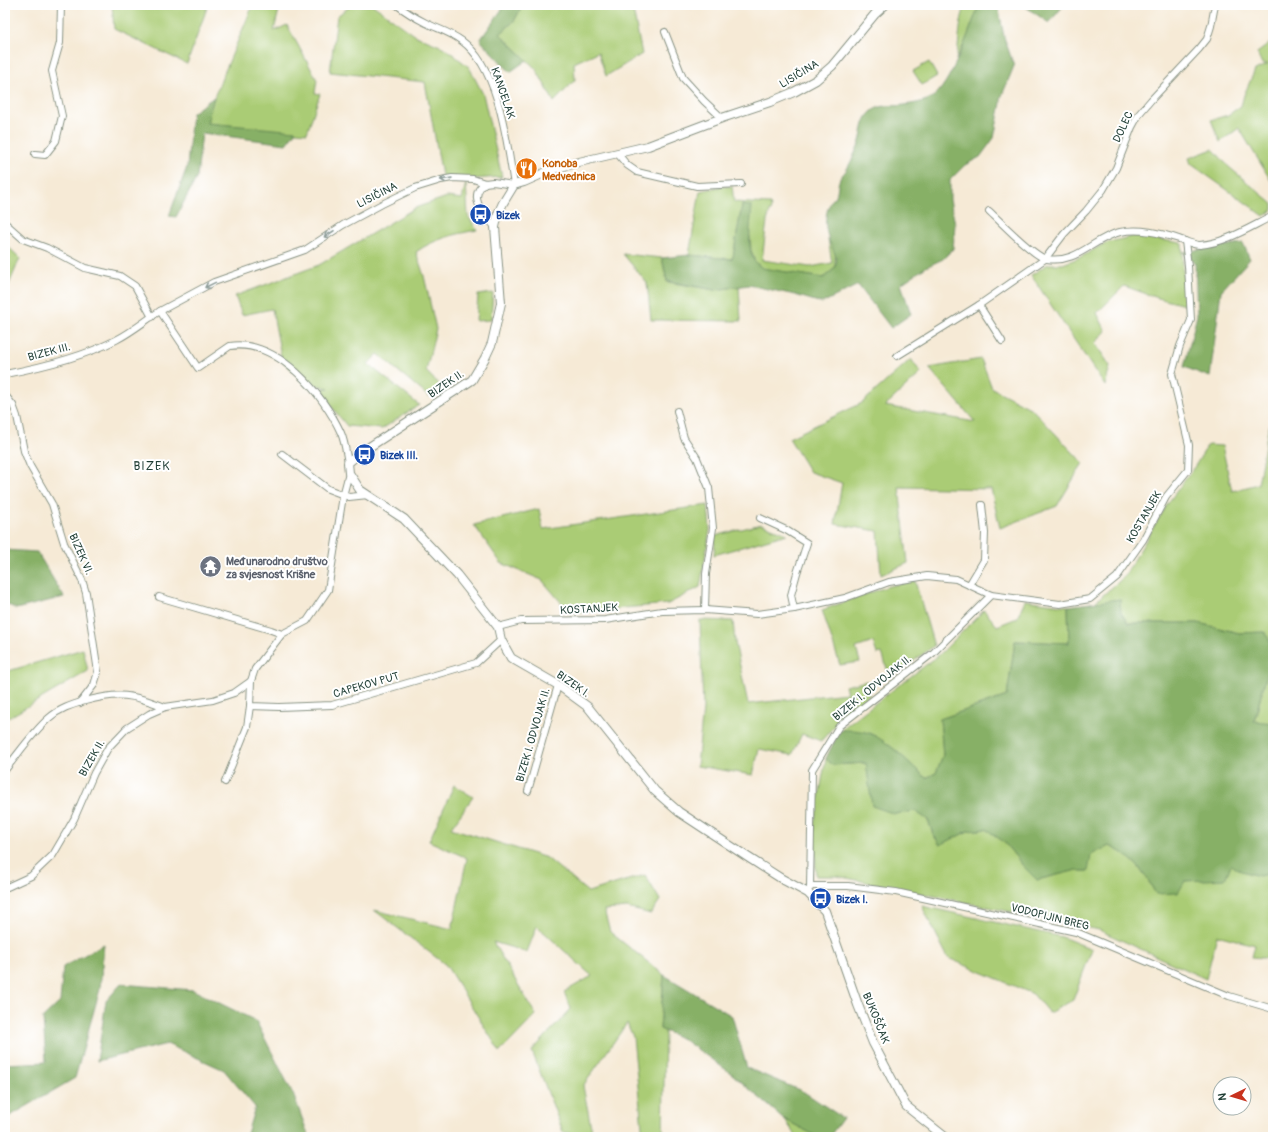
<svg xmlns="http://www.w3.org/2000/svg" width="1278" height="1142" font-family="Pangolin,sans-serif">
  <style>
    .green { fill: #aacc74; stroke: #648454 }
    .forest { fill: #87b066; stroke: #53764d }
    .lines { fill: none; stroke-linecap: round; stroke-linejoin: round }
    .minor-casing { stroke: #8a9485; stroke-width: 8 }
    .tertiary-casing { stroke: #8a9485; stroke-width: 10 }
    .minor { stroke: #fff; stroke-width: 6 }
    .tertiary { stroke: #fff; stroke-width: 8 }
    .oneway { stroke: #8f9e9a }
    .labels { text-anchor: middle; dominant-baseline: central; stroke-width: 4; stroke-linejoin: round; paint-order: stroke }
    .street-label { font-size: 11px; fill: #1f3d34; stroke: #fff }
    .food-label { font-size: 11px; font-weight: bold; fill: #c56008; stroke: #fff; text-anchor: start }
    .transit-label { font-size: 11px; font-weight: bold; fill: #164399; stroke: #fff; text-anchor: start }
    .worship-label { font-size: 11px; font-weight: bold; fill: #5b616d; stroke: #fff; text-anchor: start }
    .neighbourhood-label { font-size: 12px; letter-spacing: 1px; fill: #1f3d34; stroke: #fff }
  </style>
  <rect width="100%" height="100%" fill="#fff"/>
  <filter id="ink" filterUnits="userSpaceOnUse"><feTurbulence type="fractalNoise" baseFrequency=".025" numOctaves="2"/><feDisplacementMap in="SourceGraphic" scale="8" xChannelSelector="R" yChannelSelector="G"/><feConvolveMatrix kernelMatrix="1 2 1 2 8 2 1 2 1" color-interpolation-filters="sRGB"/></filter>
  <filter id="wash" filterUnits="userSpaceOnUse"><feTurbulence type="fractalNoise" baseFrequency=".012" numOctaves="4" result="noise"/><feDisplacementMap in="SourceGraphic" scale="16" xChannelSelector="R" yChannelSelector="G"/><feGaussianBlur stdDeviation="0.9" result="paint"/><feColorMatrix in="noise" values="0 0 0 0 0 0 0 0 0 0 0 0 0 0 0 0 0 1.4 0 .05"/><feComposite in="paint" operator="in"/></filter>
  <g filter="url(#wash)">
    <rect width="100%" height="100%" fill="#f6ead6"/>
    <g class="green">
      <path d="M112,5H208L187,64L114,29Z"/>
      <path d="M253,5H280L274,31L287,25L317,80L315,93L320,94L307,133L206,123L214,97Z"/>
      <path d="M352,5H373L416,36L445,48L469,67L483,94L502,177L443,181L425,82L330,72L337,16Z"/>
      <path d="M523,5H632L642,54L606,76L598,52L574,63L575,80L554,102L536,69L500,34L514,21Z"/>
      <path d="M966,5H979L967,38L956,60C960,42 958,22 966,5Z"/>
      <path d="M1273,41V184L1239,128L1220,142L1211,120L1228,115L1241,106L1244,95L1255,70L1268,64H1262L1257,53Z"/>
      <path d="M929,62L937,76L922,85L913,71Z"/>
      <path d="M1213,149L1229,167L1273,204V210L1264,216L1191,164L1189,158Z"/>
      <path d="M466,183L468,216L477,230C455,234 434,239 416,252L424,276L436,329L426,371L443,389L429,397L378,354L368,364L419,405L382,429L347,426L318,390L329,388L306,383L282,361L272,309L242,315L235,296L319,265L415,208L447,197L462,199Z"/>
      <path d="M732,186L734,202L770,204L771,208L767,221L762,260L810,267L832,263L828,239L835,253V268L823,278L762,268L755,262L751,250L750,237L742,205L733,257L731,259L689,255L700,191L718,187Z"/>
      <path d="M1134,236L1182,243L1183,271L1188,306L1158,298L1124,286L1097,313L1106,331L1095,343L1110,366L1105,386L1031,275L1048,264H1063L1083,256L1105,243Z"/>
      <path d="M5,244L20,258L5,294Z"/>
      <path d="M623,254L662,258L667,282L715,290L739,286L741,321L651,320L647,283Z"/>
      <path d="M493,293L491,320L476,321L478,295Z"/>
      <path d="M911,359L921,373L885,406L975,422L929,368L981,359L992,388L1032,409L1083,463L1057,506L1000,528L991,489L899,487L908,563L881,575L878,531L835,524L842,483L810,472L789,438L862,403Z"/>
      <path d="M1273,418V723L1254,722L1270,662L1265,632L1239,633L1198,623H1128L1121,613L1094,603L1124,577L1168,503L1195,466L1208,445L1222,446L1232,491L1258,484L1268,429Z"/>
      <path d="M708,505L710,530L700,587L668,604L570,613L542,580L501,563L474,525L539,509L543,529Z"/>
      <path d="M761,524L787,534L714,555L715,536Z"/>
      <path d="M915,581L934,646L890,678L882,653L877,654L873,642L856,648L860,662L840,665L822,610L889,586Z"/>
      <path d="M1025,600L1068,606L1069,643L1015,641L1007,696L940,719L943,755L936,773L926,778L893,748L840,730L939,655L984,610L997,626L1017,618Z"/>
      <path d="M700,620L733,621L735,642L748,704L847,693L845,686L867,681L869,696L837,723L821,741L802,734L792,755L759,749L753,775L697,766L703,709Z"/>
      <path d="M83,649L88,671L8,718L5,712V672Z"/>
      <path d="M826,758L832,765L866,763L895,814L915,811L928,820L933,834L940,845L968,831L986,829L1004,842L1024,867L1037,880L1073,871H1087L1090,855L1109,846C1123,852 1136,862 1145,875C1149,881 1152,888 1156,894L1184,881L1225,878L1231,865C1247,874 1255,877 1273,873V959L1252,957L1255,945L1217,935L1206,979L1099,930L837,876H816L814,824Z"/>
      <path d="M454,785L473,797L451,828L547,858L588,892L645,875L660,900L651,914L627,908L604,910L610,932L664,975L660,1029L665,1031L663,1137H643L633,1037L627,1023L583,1086L593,1137L563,1132L532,1051L571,1009L564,992L592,976L537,926L527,952L493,942L536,1015L500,1052L446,965L374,910L452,929L467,858L429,841Z"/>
      <path d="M922,906L1062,937L1092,949L1073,1000L1049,1013L1033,994L948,958Z"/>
      <path d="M784,1119L818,1137H797Z"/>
    </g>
    <g class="forest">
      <path d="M505,5H523L514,21L500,34L527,60L510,72L480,40Z"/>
      <path d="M979,5H998L1004,37L1014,66L1001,98V103L994,138L980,157L965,165L950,180V200L955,224L953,249L943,259L926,267L901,284L911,314L891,328L858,285L822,303L795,295L749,285L715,290L667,281L662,258L689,255L731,259L733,257L742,205L752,206C751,222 746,248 755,262C757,264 760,266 762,268L823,278C827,275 833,271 835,267C840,257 830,247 828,237C824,224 825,210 833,198H835C838,192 837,187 839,181C840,176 845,173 847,169C851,162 856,151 859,144C863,134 862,121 870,113C879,103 893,107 904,105C912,104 924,102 931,98C950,88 971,26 979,5Z"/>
      <path d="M1023,5H1064L1049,23Z"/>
      <path d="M214,97L207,123L296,131L286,144L202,133L197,177L176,217L169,216L187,167L192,113Z"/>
      <path d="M1243,243L1250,259L1221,291L1210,377L1184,367L1197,315L1195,263L1183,252Z"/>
      <path d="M5,550L37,552L64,597L16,609L5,603Z"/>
      <path d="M1120,599L1121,613L1128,623H1198L1239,633L1265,632L1270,641V662L1254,721L1273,723V873L1259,876L1241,871L1231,865L1225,879L1185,881L1178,893L1156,894C1152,888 1149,881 1145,875C1136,862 1123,852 1109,846L1091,855L1088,871H1073L1037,880L1024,867L1004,842L986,829L968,831L940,845L933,834L928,820L915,811L895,814L872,806L866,763L832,765L826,758L840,730C849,730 860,730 869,733C889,741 910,764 926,778L936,773L943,755L940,719L1007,696L1015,641L1069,643L1068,606Z"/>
      <path d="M104,944L100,989L75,1078L5,1119V1064L46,1062L43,1018L60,1002L63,967Z"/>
      <path d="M664,975L732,1016L747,1068L804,1092L843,1118L829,1137H818L784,1119L732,1074L683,1039L660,1029Z"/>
      <path d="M121,984L193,990L256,1021L294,1096L309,1137H246L255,1107L224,1070L167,1044L97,1061L106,1001Z"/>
    </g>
  </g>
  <g filter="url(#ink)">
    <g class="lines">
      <defs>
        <g id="minor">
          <path d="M665,32L683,78L704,101L722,118"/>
          <path d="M617,153L627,165L637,172L697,186L741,184"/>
          <path d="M35,154L45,155L56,141L62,116L52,71L60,43L61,5"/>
          <path d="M485,183C466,197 485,215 495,227"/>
          <path d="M989,211C999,220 1035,258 1047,259C1078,264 1093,238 1120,232C1140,228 1160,233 1179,239C1185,241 1194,245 1200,245C1226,243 1250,227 1273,216"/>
          <path d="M5,223L23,239L47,248L85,268L120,276L135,286L152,317"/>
          <path d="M979,305L1002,341"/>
          <path d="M160,311L214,282L305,250L343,225L382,204L415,188L441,180L452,178L473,179L485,183L493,182L514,185C507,142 499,68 462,41C450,32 438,29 426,23C416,18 406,12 397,5"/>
          <path d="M897,356L979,305L1045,259L1064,234L1086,211L1103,190L1116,168L1132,127L1139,114L1151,100L1199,49L1207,39L1211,26L1215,5"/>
          <path d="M5,374C42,367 83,357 116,340C132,332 146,320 160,311L198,368L230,346C278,339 324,395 341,433C345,442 346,453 348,463"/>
          <path d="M5,395L13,405L17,416L24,451L30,466L52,504L64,543L82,580L86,593L98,672L94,685L80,703"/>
          <path d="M677,411L684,438L697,458L709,488L713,528L706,574L705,610"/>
          <path d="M282,454L328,489L349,497L368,495"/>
          <path d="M760,518L786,530L807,543L797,573L791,595L794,609"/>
          <path d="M969,585L984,560L985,533L982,505"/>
          <path d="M159,597L271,630L282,634"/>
          <path d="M498,627L521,621L605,620L662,611L705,610L757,614L794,609L845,598L889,582L927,576L956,579L991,595L1060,604L1090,599L1117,577L1143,540L1166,497L1188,470L1189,445L1172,374L1180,346L1191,320L1188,266L1185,241"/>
          <path d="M251,681L250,706L279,707L332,705L476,663L501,640"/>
          <path d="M5,770C19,753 32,733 49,718C59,709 71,705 85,701C119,692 132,694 165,707"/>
          <path d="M225,782L247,727L250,706"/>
          <path d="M528,791L558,685"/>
          <path d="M811,886H848L896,892L1076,932L1229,996L1273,1009"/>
          <path d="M5,888L31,876L53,855L74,819L94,773L108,748L127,728L149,714L165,707L213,700L234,693L251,681L255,669L282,634L307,621L328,590L343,496L349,473"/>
          <path d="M810,888L812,770L839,726L933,653L991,595"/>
        </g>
        <path id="tertiary" d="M885,5L875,14L832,66L816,80L794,92L770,102L722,118L648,146L579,162L551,170L524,182L514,185L503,203L498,214L495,227L501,303L492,343L485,358L472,380L360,453L348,463L349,473L360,490L404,519L457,575L498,627L501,640L511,658L558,685L588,707L655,791L679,812L749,858L782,879L808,893L825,911L858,1005L873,1043L906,1106L945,1137"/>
      </defs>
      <use href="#minor" class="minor-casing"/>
      <use href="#tertiary" class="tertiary-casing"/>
      <use href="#minor" class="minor"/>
      <use href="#tertiary" class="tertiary"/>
    </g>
    <defs><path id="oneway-shaft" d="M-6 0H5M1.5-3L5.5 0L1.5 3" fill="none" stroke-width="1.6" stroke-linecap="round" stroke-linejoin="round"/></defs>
    <g class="oneway">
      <use href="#oneway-shaft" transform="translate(446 179) rotate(172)"/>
      <use href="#oneway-shaft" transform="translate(329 234) rotate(147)"/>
      <use href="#oneway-shaft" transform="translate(210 285) rotate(154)"/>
    </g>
  </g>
  <defs>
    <symbol id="restaurant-disc" viewBox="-11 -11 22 22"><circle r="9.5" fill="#e8710a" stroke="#fff"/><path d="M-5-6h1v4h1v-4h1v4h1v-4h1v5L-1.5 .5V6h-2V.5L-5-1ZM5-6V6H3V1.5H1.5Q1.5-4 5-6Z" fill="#fff"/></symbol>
    <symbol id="bus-disc" viewBox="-11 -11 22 22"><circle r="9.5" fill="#1a4fb4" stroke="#fff"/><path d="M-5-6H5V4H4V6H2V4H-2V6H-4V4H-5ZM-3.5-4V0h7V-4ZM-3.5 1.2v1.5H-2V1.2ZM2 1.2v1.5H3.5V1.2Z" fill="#fff"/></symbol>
    <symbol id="temple-disc" viewBox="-11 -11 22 22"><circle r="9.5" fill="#6b7280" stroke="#fff"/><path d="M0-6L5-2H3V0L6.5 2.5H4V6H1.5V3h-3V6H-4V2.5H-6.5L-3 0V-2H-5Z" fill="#fff"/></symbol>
  </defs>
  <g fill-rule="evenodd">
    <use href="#restaurant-disc" x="514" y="156" width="25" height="25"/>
    <use href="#bus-disc" x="468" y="202" width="25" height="25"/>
    <use href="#bus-disc" x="352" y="442" width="25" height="25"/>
    <use href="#temple-disc" x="198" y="554" width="25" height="25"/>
    <use href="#bus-disc" x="808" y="886" width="25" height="25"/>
  </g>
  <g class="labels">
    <g class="street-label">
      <text transform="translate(799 74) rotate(-31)">LISIČINA</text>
      <text transform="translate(503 93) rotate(71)">KANCELAK</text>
      <text transform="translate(1123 127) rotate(-65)">DOLEC</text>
      <text transform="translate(377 195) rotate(-27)">LISIČINA</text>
      <text transform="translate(49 352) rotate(-15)">BIZEK III.</text>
      <text transform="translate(446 384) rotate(-34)">BIZEK II.</text>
      <text transform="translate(1144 517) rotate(-60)">KOSTANJEK</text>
      <text transform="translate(81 554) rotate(66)">BIZEK VI.</text>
      <text transform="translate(589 609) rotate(-3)">KOSTANJEK</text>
      <text transform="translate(573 684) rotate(34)">BIZEK I.</text>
      <text transform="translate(366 685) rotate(-16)">CAPEKOV PUT</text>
      <text transform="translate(872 688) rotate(-39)">BIZEK I. ODVOJAK II.</text>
      <text transform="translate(533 735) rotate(-74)">BIZEK I. ODVOJAK II.</text>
      <text transform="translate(92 758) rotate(-60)">BIZEK II.</text>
      <text transform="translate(1050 917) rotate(14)">VODOPIJIN BREG</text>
      <text transform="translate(876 1018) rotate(68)">BUKOŠČAK</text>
    </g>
    <g class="food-label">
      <text x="542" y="163">Konoba<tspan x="542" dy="13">Medvednica</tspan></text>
    </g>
    <g class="transit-label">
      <text x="496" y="215">Bizek</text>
      <text x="380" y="455">Bizek III.</text>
      <text x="836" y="899">Bizek I.</text>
    </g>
    <g class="worship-label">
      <text x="226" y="561">Međunarodno društvo<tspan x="226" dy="13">za svjesnost Krišne</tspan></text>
    </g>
    <g class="neighbourhood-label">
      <text x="152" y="466">BIZEK</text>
    </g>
  </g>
  <rect width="1278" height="1142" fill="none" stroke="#fff" stroke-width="20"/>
  <g transform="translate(1232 1096) rotate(265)"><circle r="19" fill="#ffffff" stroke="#a5b1ae"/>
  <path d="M0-3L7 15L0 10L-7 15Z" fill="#c8321e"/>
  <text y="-6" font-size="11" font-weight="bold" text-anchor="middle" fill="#1f3d34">N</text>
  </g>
</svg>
